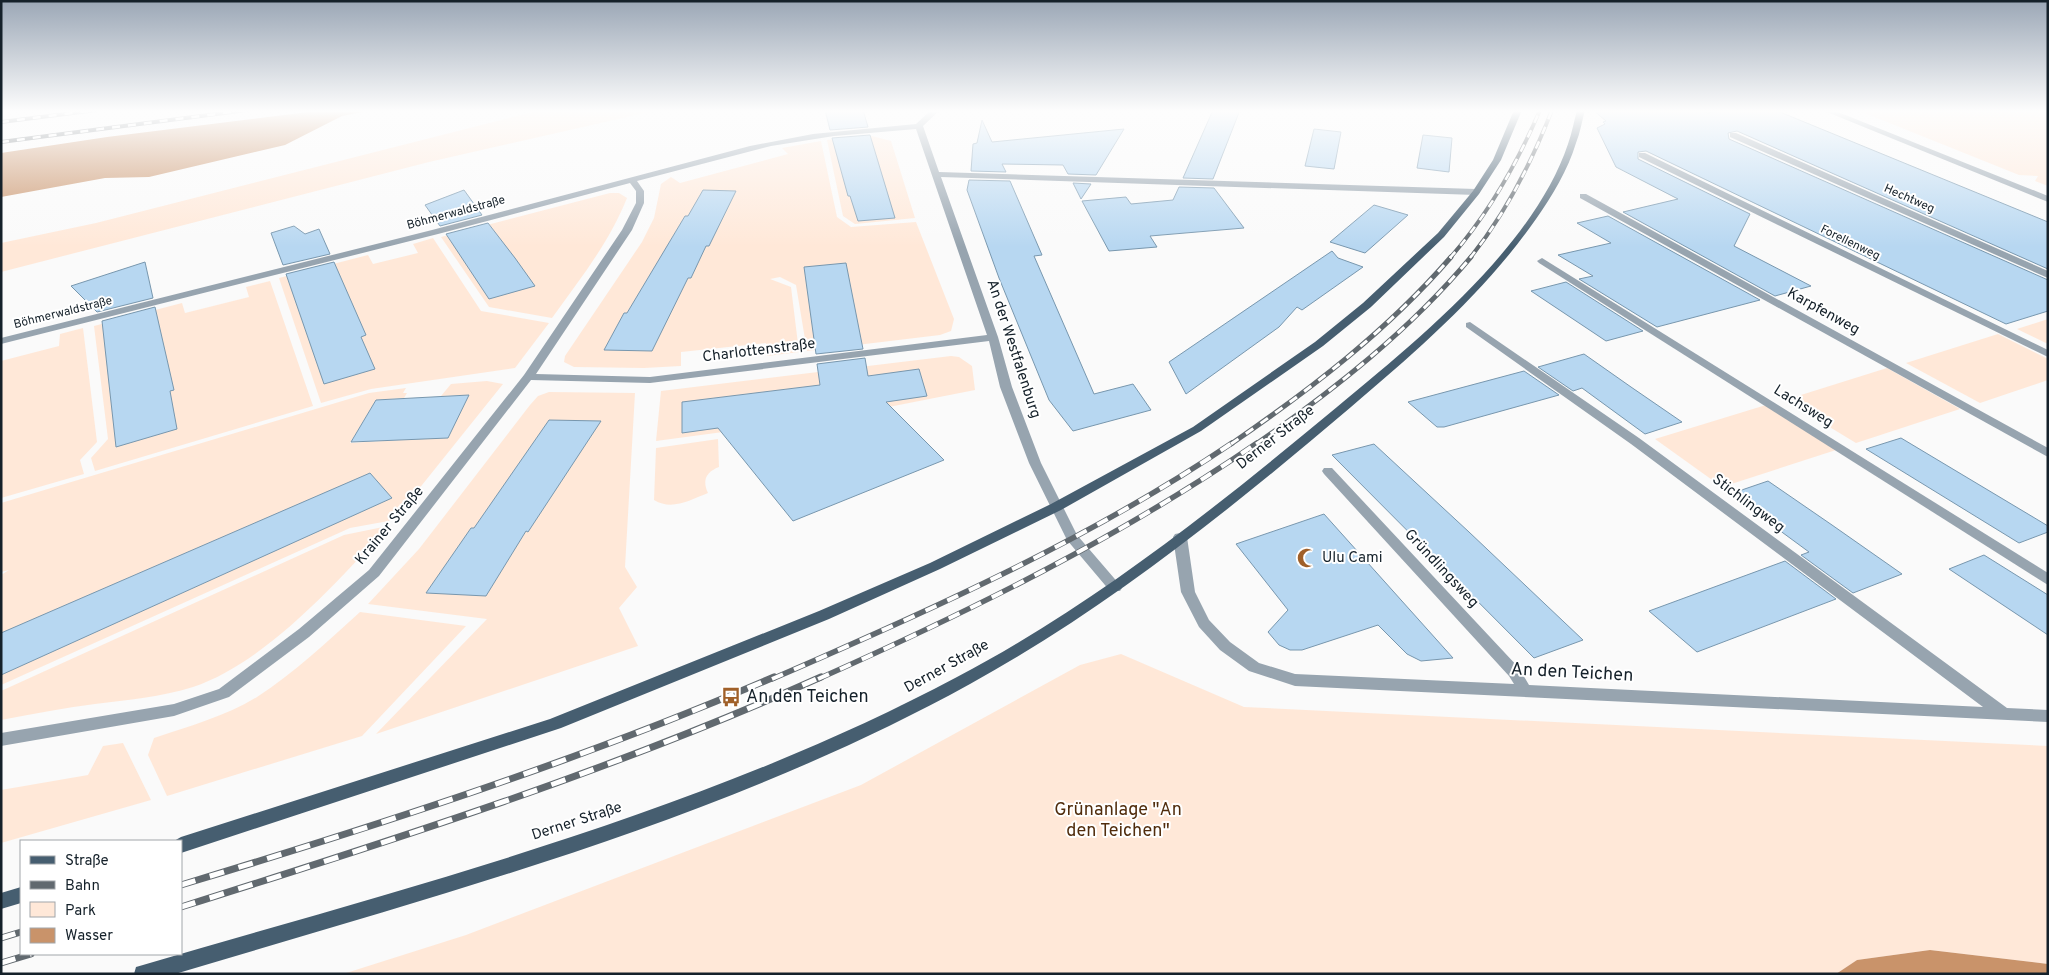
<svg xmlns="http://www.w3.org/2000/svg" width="2049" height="975" font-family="Overpass,sans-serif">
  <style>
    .green { fill: #ffe8d8 }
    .water { fill: #c9936a }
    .building { fill: #b7d7f1; stroke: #7897ae }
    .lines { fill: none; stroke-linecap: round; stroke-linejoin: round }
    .minor { fill: #97a4af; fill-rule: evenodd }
    .major { fill: #465e70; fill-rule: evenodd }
    .rail-far3-casing { stroke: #61696f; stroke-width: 4 }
    .rail-far2-casing { stroke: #61696f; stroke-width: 5 }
    .rail-far1-casing { stroke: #61696f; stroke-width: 5.5 }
    .rail-casing { stroke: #61696f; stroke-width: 7 }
    .rail-far3 { stroke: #fff; stroke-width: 2.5; stroke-dasharray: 8; stroke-linecap: butt }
    .rail-far2 { stroke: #fff; stroke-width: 3; stroke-dasharray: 9; stroke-linecap: butt }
    .rail-far1 { stroke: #fff; stroke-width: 4; stroke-dasharray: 12; stroke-linecap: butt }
    .rail { stroke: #fff; stroke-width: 5; stroke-dasharray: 15; stroke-linecap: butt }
    .labels { text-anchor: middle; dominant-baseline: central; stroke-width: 4; stroke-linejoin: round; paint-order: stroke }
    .far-street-label { font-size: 12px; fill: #15212a; stroke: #fff }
    .street-label { font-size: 15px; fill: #15212a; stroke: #fff }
    .poi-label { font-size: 15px; fill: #15212a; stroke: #fff; text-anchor: start }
    .near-street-label { font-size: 18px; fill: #15212a; stroke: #fff }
    .near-poi-label { font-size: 18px; fill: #15212a; stroke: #fff; text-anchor: start }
    .near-park-label { font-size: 18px; fill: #512d0d; stroke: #fff }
  </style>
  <rect width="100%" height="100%" fill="#fafafa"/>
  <g class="green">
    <path d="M540,110H658L429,162L1,272V243L96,223Z"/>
    <path d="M1857,110H2048V186L2035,181L2038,176L2019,175Z"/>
    <path d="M872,136L891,141L915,218L855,224L843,216L827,140Z"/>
    <path d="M821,141L837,217L851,227L916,222L954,319L951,331L940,335L807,351L796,285L780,277L770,279L791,287L799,352L767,356L766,343L681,352V366L644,368L574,367L564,362L565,356L642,242L654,218L661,184L671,177L680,183L788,154L782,148Z"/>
    <path d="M610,193H619L627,198C609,243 580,279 552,318L489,307L441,237Z"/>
    <path d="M433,238L481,311L549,323L515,368L371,389L321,403L279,278L368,255L373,264L418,253L413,244Z"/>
    <path d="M270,281L313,406L95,471L91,458L108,439L94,326L182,303L185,313L249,297L246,287Z"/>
    <path d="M2048,319V344L2017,329Z"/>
    <path d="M83,328L97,442L80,460L84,474L1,498V361L59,346L60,334Z"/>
    <path d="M1998,334L2048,359V380L1980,403L1906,363Z"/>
    <path d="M951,356L959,357L972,366L975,390L843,416L656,441L661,391Z"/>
    <path d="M1887,368L1960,409L1856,443L1785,400Z"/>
    <path d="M487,381L503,384L394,520L350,528L1,685V575L9,570L1,572V503L369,393L406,388L403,393H407L404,398L376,400L350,443L418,439L464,404L469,395L441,396L451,384Z"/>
    <path d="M549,392L635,393L625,567L637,587L619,608L638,646L376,734L487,619L368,604L419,549L530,405L538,396Z"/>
    <path d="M1766,405L1836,450L1722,487L1655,439Z"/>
    <path d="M718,439L719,467C706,472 702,480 708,493C690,500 672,511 654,500L656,448Z"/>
    <path d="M388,526C338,582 265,663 193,687C161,697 128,700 95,704C64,708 33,714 1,720V691L344,535Z"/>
    <path d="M360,612L466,626L362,736L167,796L148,755L154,738C188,727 226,716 257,697C294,673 327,642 360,612Z"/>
    <path d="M1121,654L1244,707L2048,746V964L1930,950L1857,960L1836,974H343L466,935L861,785L1080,665Z"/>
    <path d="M123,743L151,800L1,843V790L88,775L103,746Z"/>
  </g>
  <g class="water">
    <path d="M324,110H373L342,116L285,145L149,177L105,178L1,197V153L107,137Z"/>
    <path d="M1930,950L2048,964V974H1836L1857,960Z"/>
  </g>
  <g class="building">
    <path d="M825,110H863L868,127L830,130Z"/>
    <path d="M1213,110H1240L1213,179L1183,178Z"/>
    <path d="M1593,110H1700L1708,113L1723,110H1775L2048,222V269L1737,131L1728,133L1729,139L2048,280V311L2006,324L1646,151L1638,152V159L1750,214L1734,246L1811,286L1775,296L1623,212L1678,199L1616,167L1597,128L1605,124L1603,122L1606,121Z"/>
    <path d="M982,120L992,142L1124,129L1096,175L1068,174L1063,165L1002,164L1006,172L971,171L973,144L977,143Z"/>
    <path d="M1314,129L1341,132L1334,169L1305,166Z"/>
    <path d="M870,135L895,218L858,221L850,196H848L832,138Z"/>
    <path d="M1423,135L1452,138L1449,172L1417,168Z"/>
    <path d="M969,180L1010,181L1042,255L1034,256L1094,394L1133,384L1151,410L1073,431L1049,400L999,278L967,190Z"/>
    <path d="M1073,183L1091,184L1081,199Z"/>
    <path d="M1179,187L1214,188L1244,228L1150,236L1157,247L1109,251L1082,201L1126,197L1131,204L1173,200Z"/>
    <path d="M464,190L482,215L440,226L425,205Z"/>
    <path d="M703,190L736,191L709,246H706L691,278H688L652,351L604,350L624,313H627L685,216H688Z"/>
    <path d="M1374,205L1408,215L1365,253L1330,242Z"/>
    <path d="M1608,216L1760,300L1657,327L1579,279L1593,276L1558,255L1611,243L1577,223Z"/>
    <path d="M488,223L515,258L535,286L489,299L446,234Z"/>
    <path d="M294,226L305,234L319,229L330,254L283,265L271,233Z"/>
    <path d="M1332,251L1338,258L1363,267L1302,310L1297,307L1279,327L1186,394L1169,362Z"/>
    <path d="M145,262L153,298L97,312L71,286Z"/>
    <path d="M334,262L366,335L361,337L375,369L324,384L286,274Z"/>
    <path d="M846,263L863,349L816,354L804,267Z"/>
    <path d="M1566,282L1643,331L1606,341L1531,291Z"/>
    <path d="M155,307L174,390L170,391L177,429L116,447L102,321Z"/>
    <path d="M1584,354L1631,387L1682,422L1645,434L1582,388L1573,391L1538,367Z"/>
    <path d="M865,358L868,376L919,369L927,396L886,402L944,460L793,521L718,428L682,433V402L820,385L817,364Z"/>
    <path d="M1524,371L1559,395L1444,427H1437L1408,402Z"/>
    <path d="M469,395L448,438L351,442L376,400Z"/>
    <path d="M549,420L601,421L528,532L526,531L486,596L426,593L471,528H474Z"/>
    <path d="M1901,438L2048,526V532L2019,543L1866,449Z"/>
    <path d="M1374,444L1469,532L1583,640L1534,658L1332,455Z"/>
    <path d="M370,473L392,498L1,675V633Z"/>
    <path d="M1768,481L1832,525L1902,574L1853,593L1801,555L1809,552L1730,494Z"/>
    <path d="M1324,514L1453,658L1421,661L1407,654L1378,625L1302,650H1290L1279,645L1268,632L1288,610L1236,544Z"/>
    <path d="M1984,555L2048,595V635L1949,569Z"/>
    <path d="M1785,561L1836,599L1697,652L1649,611Z"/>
  </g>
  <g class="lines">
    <g class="minor">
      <path d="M931,110H940L923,126L939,172L1476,189L1480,192L1476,195L941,177L998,337L1012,387L1041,463L1077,535L1120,585L1122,588L1120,591H1110L1067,540L1029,463L1000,387L989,341L650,383L531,380L379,576L309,637L229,697L174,716L1,746V733L174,704L219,689L299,629L369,570L524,375L622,230L636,203V191L630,183L438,234L1,344V338L432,230L750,146L813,134L916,124ZM916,129L987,335L650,377L536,374L632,230L644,203V191L637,181L771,146L834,136Z"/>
      <path d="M1822,110H1833L2048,196V202Z"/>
      <path d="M1730,133H1736L2048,271V278L1730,137Z"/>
      <path d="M1639,153H1645L2048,350V357L1639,157Z"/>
      <path d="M1580,194H1586L2048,448V457L1580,198Z"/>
      <path d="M1542,258L2048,573V585L1539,263L1537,261Z"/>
      <path d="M1470,322L1639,438L2007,708L2048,710V722L1295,686L1249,671L1220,650L1199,627L1181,592L1173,537L1175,534L1180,533L1187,537L1195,592L1209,620L1230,642L1259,663L1295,674L1514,684L1509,676L1324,474L1322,471L1324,468H1332L1519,668L1529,685L1983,707L1631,444L1466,327V323Z"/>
    </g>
    <g class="major">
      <path d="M1514,110H1522L1501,160L1479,194L1444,237L1371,307L1323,346L1201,431L1061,510L940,569L829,619L561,728L181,853V841H174L181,837L550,719L819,611L930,563L1051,504L1193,427L1315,342L1363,303L1438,233L1473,191L1493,160Z"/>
      <path d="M1577,110H1585C1582,121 1580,133 1576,143C1568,170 1552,196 1536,219C1485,292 1418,350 1351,407C1231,509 1108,608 970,684C722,821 444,893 175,974H134L136,967L143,965C419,884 701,813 957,677C1094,605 1218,506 1337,407C1418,340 1534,246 1568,144C1572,133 1574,121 1577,110Z"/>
      <path d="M21,887V903L1,909V893Z"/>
    </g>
    <defs>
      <g id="rail-far3">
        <path d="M1,122L97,110"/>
        <path d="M1,142L247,110"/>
        <path d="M1450,258C1489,213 1517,164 1540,110"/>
        <path d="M1470,258C1506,213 1531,164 1552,110"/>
      </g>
      <g id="rail-far2">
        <path d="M1231,444C1311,389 1387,331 1451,257"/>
        <path d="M1256,444C1334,390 1410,330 1471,257"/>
      </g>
      <g id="rail-far1">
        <path d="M772,679C929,611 1090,539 1232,443"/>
        <path d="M818,679C971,611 1120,537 1257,443"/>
      </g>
      <g id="rail">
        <path d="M181,885C382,824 582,760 774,677"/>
        <path d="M181,907C397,839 614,770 821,677"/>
        <path d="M1,938L21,932"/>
        <path d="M1,963L31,954"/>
      </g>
    </defs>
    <use href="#rail-far3" class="rail-far3-casing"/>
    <use href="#rail-far2" class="rail-far2-casing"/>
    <use href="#rail-far1" class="rail-far1-casing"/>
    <use href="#rail" class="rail-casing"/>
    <use href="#rail-far3" class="rail-far3"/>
    <use href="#rail-far2" class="rail-far2"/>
    <use href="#rail-far1" class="rail-far1"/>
    <use href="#rail" class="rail"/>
  </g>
  <linearGradient id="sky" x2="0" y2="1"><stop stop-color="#9ba7b6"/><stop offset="0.45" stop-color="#fdfdfd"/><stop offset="1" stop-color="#fdfdfd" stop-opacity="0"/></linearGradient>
  <rect width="2049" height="247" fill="url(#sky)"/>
  <defs>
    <symbol id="mosque-bare" viewBox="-9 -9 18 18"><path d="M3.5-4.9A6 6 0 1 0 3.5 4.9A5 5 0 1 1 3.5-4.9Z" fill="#a06029" stroke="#fff" stroke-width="2.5" paint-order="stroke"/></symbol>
    <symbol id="bus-bare" viewBox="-9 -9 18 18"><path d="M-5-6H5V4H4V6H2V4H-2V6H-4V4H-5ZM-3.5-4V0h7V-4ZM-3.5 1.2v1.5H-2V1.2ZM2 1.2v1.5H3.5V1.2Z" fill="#a06029" stroke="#fff" stroke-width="2.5" paint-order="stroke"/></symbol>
  </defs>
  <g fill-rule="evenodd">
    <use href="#mosque-bare" x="1293" y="544" width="28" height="28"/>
    <use href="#bus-bare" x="717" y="683" width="28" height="28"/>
  </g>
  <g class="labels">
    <g class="far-street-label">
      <text transform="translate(1909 199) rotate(24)">Hechtweg</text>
      <text transform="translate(456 213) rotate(-15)">Böhmerwaldstraße</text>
      <text transform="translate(1850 243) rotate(26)">Forellenweg</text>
      <text transform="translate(63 313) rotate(-14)">Böhmerwaldstraße</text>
    </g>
    <g class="street-label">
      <text transform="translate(1823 312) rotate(29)">Karpfenweg</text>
      <text transform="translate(1013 349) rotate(72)">An der Westfalenburg</text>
      <text transform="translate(759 351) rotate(-7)">Charlottenstraße</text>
      <text transform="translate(1803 407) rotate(32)">Lachsweg</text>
      <text transform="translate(1276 438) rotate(-38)">Derner Straße</text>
      <text transform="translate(1748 504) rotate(37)">Stichlingweg</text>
      <text transform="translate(390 526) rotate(-50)">Krainer Straße</text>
      <text transform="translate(1441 569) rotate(47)">Gründlingsweg</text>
      <text transform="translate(947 667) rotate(-29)">Derner Straße</text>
      <text transform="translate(577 822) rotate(-18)">Derner Straße</text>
    </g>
    <g class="poi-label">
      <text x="1322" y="558">Ulu Cami</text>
    </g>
    <g class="near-street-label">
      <text transform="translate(1572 673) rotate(3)">An den Teichen</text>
    </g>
    <g class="near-poi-label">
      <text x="746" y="697">An den Teichen</text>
    </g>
    <g class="near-park-label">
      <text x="1118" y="810">Grünanlage "An<tspan x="1118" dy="21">den Teichen"</tspan></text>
    </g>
  </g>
  <rect width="2049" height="975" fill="none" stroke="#15212a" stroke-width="5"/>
  <rect x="20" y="840" width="162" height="115" fill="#ffffff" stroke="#a1a6aa"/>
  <rect x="30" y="856" width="25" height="8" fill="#465e70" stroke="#a1a6aa"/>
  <text x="65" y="865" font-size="15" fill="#15212a">Straße</text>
  <rect x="30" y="881" width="25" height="8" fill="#61696f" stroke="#a1a6aa"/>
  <text x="65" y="890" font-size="15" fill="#15212a">Bahn</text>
  <rect x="30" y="902" width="25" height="15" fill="#ffe8d8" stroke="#a1a6aa"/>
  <text x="65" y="915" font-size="15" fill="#15212a">Park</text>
  <rect x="30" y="928" width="25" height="15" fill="#c9936a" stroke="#a1a6aa"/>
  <text x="65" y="940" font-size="15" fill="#15212a">Wasser</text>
</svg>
